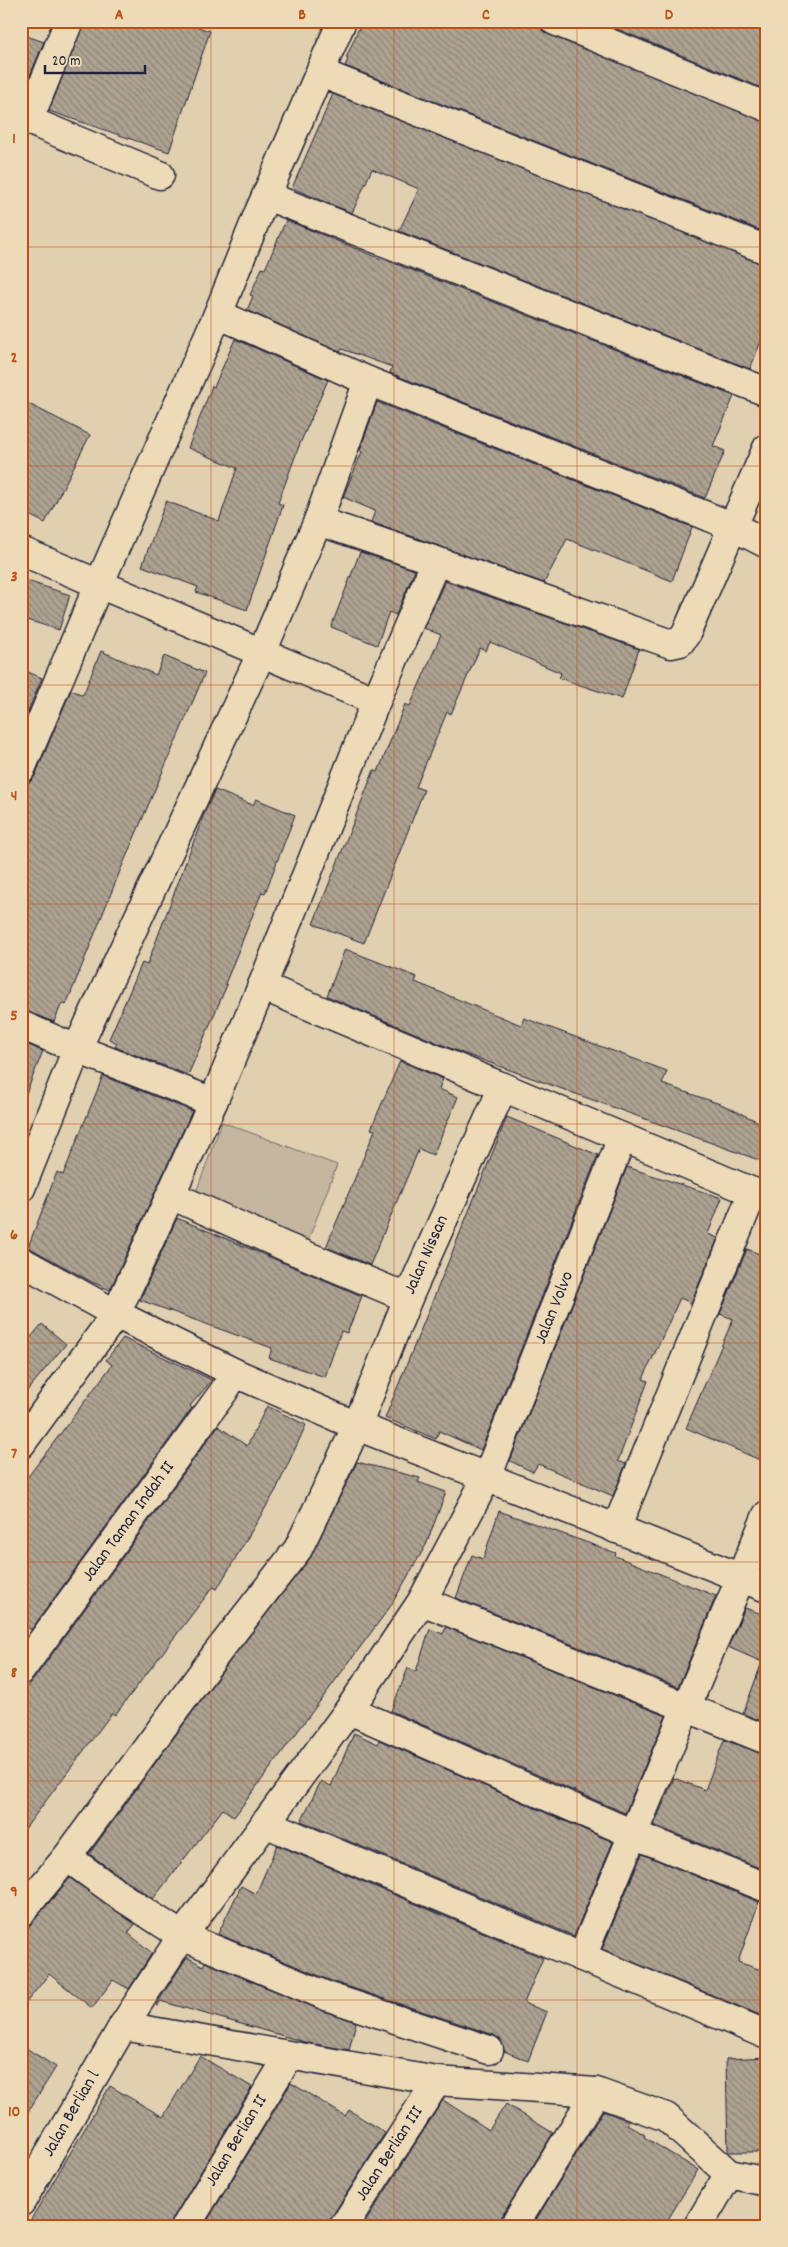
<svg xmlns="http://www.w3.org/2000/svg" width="788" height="2247" font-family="Dekko,sans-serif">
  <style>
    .pitch { fill: #c5b69f; stroke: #746c6d }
    .building { fill: url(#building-back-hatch); stroke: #22223b }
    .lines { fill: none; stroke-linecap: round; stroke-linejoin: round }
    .minor-casing { stroke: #22223b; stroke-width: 31 }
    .minor { stroke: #eddbb8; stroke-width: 28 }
    .grid { fill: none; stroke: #c04e15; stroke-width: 1; stroke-opacity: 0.55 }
    .labels { text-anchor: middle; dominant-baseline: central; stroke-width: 4; stroke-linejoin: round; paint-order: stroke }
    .street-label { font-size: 18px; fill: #22223b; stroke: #eddbb8 }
    .neatline { fill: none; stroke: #c04e15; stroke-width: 2 }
    .grid-label { font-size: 16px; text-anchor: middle; font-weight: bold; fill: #c04e15 }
  </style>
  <defs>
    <pattern id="building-back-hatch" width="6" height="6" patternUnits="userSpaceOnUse" patternTransform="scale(1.25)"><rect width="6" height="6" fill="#aea291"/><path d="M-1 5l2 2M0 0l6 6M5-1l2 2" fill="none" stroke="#8d8478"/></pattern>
  </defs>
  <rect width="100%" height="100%" fill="#e1d0b0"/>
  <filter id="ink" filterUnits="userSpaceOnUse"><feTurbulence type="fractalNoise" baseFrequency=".02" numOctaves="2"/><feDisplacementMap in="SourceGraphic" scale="10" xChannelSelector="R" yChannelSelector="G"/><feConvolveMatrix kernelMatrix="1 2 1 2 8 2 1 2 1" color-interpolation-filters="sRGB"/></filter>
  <g filter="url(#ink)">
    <path class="pitch" d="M222,1122L337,1165L303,1254L189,1211Z"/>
    <g class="building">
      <path d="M84,21H152L173,28L175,21H181L210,31L169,152L49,111Z"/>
      <path d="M362,21H540L542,30L549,35L767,122V233L345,66L348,59L346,58Z"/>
      <path d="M597,21H742L767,31V90Z"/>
      <path d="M21,34L44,42L21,97Z"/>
      <path d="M333,94L767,265V326L750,369L399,231L419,189L372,169L352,213L292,188Z"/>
      <path d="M286,220L386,261V260L734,396L713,446L725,451L705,498L390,373L392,367L342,349L340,352L247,310L253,296L250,295L262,268L265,269Z"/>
      <path d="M235,339L328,380L299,446L278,503L283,505L247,610L196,592L198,587L142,566L166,501L219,521L237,468L188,448L212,386L214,387Z"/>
      <path d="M21,400L90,435L45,523L21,511Z"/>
      <path d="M377,402L692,527L672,581L567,539L544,583L371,522L375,511L343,497L362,452L360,450Z"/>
      <path d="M360,552L415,570L396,615L389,612L377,645L331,627Z"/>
      <path d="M21,579L70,595L59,630L21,618Z"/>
      <path d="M445,581L639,649L622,699L559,678L561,673L490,642L486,651L480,648L451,714L447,712L416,787L424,790L364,943L313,924L374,770L378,772L405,704L410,706L441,635L424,628Z"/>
      <path d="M101,651L156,675L164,656L205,673L120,871L77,978L66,1005L62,1003L54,1022L21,1010V784L30,782L35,776L71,690L83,695Z"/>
      <path d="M21,669L42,678L21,728Z"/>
      <path d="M215,790L253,805L256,799L295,815L265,893L262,892L225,984L227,985L188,1075L115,1047L117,1043L109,1039L142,963L147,965L204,814Z"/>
      <path d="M345,949L417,977L415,982L521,1025L524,1018L667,1071L662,1084L723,1105L767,1126V1163L457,1051L327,996Z"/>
      <path d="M21,1042L43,1051L23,1101H21Z"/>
      <path d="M400,1061L443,1079L439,1089L458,1097L433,1155L419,1149L370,1265L326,1247L375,1130L371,1129Z"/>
      <path d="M103,1076L192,1111L110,1290L92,1282L28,1247L57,1172L63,1175Z"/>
      <path d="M507,1117L598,1155L481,1450L439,1431L436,1439L385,1418Z"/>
      <path d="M627,1167L722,1198L708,1234L718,1238L691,1303L680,1298L643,1379L648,1381L618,1461L626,1464L613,1496L538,1464L533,1472L510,1461Z"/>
      <path d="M177,1218L362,1296L347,1333L341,1331L325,1377L269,1358L272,1348L140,1300Z"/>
      <path d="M747,1249L767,1257V1463L686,1428L733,1319L720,1314Z"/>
      <path d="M42,1324L66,1344L21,1398V1349Z"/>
      <path d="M123,1338L212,1380L190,1406L192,1408L31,1630L21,1622V1486L112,1365L106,1360Z"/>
      <path d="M267,1406L306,1425L276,1490L217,1589L213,1587L115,1715L112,1713L21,1834V1693L34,1679L218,1426L247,1446Z"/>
      <path d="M357,1462L420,1478L418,1482L446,1492L426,1545L390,1607L234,1817L223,1809L153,1899L89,1854L229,1662L310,1558Z"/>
      <path d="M499,1511L616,1553L615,1556L716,1596L678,1687L456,1598L472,1555L483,1559Z"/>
      <path d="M745,1608L767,1616V1723L743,1714L762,1662L728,1647Z"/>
      <path d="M446,1627L666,1716L625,1813L391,1711L408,1668L416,1671L430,1629L443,1634Z"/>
      <path d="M354,1733L378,1744L379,1740L613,1842L574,1936L301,1821L321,1781L331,1786Z"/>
      <path d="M724,1740L767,1755V1871L654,1825L674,1778L705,1790Z"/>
      <path d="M277,1845L543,1958L524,2003L547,2012L528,2061L504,2051L501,2040L494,2035L334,1982L218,1934L241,1886L256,1894Z"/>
      <path d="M642,1854L759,1902L738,1962L767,1972V2018L602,1949Z"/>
      <path d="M70,1878L135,1924L128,1933L152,1953L129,1989L113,1980L92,2008L49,1974L21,2009V1936Z"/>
      <path d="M187,1957L203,1966L205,1962L323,2011L356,2022L349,2050L308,2043L160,2001L158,2006L156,2005Z"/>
      <path d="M21,2045L56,2067L21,2123Z"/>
      <path d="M200,2056L252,2087L173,2218L170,2226H27L110,2086L163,2117Z"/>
      <path d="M767,2057V2152H728L726,2059Z"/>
      <path d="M291,2083L345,2116L349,2110L385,2133L331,2218L328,2226H204Z"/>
      <path d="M443,2100L489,2130L506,2104L553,2133L501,2218L498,2226H363Z"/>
      <path d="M603,2111L629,2121L627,2124L645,2135L644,2137L698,2170L664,2226H532Z"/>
    </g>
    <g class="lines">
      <defs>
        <g id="minor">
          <path d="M69,21L30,117L33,122L42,126L160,175"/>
          <path d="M555,21L767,107"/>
          <path d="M321,73L767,250"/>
          <path d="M267,196L767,392"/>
          <path d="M218,314L368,381L734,527L767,544"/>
          <path d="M318,521L436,561"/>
          <path d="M21,551L376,701"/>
          <path d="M21,769L100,582L218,314L259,212L342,21"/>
          <path d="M262,986L376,701L436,561L671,644L680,642L686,634L767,448"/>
          <path d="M21,1025L77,1049L213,1102"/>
          <path d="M622,1138L487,1477L422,1601L767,1740"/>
          <path d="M21,1188L77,1049L262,652L318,521L368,381"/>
          <path d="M171,1195L286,1247L408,1298"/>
          <path d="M21,1261L116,1314L213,1102L262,986L767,1198"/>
          <path d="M21,1444L116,1314L235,1373L357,1426L767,1588"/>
          <path d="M767,1515L633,1834L767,1888"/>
          <path d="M616,1529L753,1192"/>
          <path d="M21,1670L224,1391L235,1373"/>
          <path d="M349,1710L422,1601"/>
          <path d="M265,1823L582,1957"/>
          <path d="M21,1912L67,1857"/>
          <path d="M123,2026L437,2081L596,2092L666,2117L729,2174L767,2182"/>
          <path d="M489,2050L329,1997L182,1936L119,1895L67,1857L217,1653L298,1549L357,1426L408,1298L503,1087"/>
          <path d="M21,2202L123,2026L182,1936L349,1710L633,1834L582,1957L767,2035"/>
          <path d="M186,2226L289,2056"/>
          <path d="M344,2226L437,2081"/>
          <path d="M514,2226L596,2092"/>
          <path d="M698,2226L729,2174"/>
        </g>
      </defs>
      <use href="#minor" class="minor-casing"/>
      <use href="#minor" class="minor"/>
    </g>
  </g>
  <path class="grid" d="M211,21V2226M394,21V2226M577,21V2226M21,247H767M21,466H767M21,685H767M21,904H767M21,1124H767M21,1343H767M21,1562H767M21,1781H767M21,2000H767"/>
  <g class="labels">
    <g class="street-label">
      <text transform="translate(427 1255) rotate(-66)">Jalan Nissan</text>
      <text transform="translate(555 1308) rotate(-68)">Jalan Volvo</text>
      <text transform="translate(129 1522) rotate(-54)">Jalan Taman Indah II</text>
      <text transform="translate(72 2114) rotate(-60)">Jalan Berlian l</text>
      <text transform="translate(237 2141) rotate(-59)">Jalan Berlian II</text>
      <text transform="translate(390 2154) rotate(-57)">Jalan Berlian III</text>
    </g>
  </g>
  <rect width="788" height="2247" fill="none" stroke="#eddbb8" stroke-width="55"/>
  <path d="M45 65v8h100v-8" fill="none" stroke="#22223b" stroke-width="2.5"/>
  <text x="52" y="65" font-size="15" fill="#22223b" stroke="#eddbb8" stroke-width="4" paint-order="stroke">20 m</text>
  <rect x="28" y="28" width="732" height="2192" class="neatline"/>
  <g class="grid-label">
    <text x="119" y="19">A</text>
    <text x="302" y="19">B</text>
    <text x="486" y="19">C</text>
    <text x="669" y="19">D</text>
    <text x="14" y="143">1</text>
    <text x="14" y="362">2</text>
    <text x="14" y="581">3</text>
    <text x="14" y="800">4</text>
    <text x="14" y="1020">5</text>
    <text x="14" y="1239">6</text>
    <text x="14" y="1458">7</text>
    <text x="14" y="1677">8</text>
    <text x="14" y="1896">9</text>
    <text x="14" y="2116">10</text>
  </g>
</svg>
